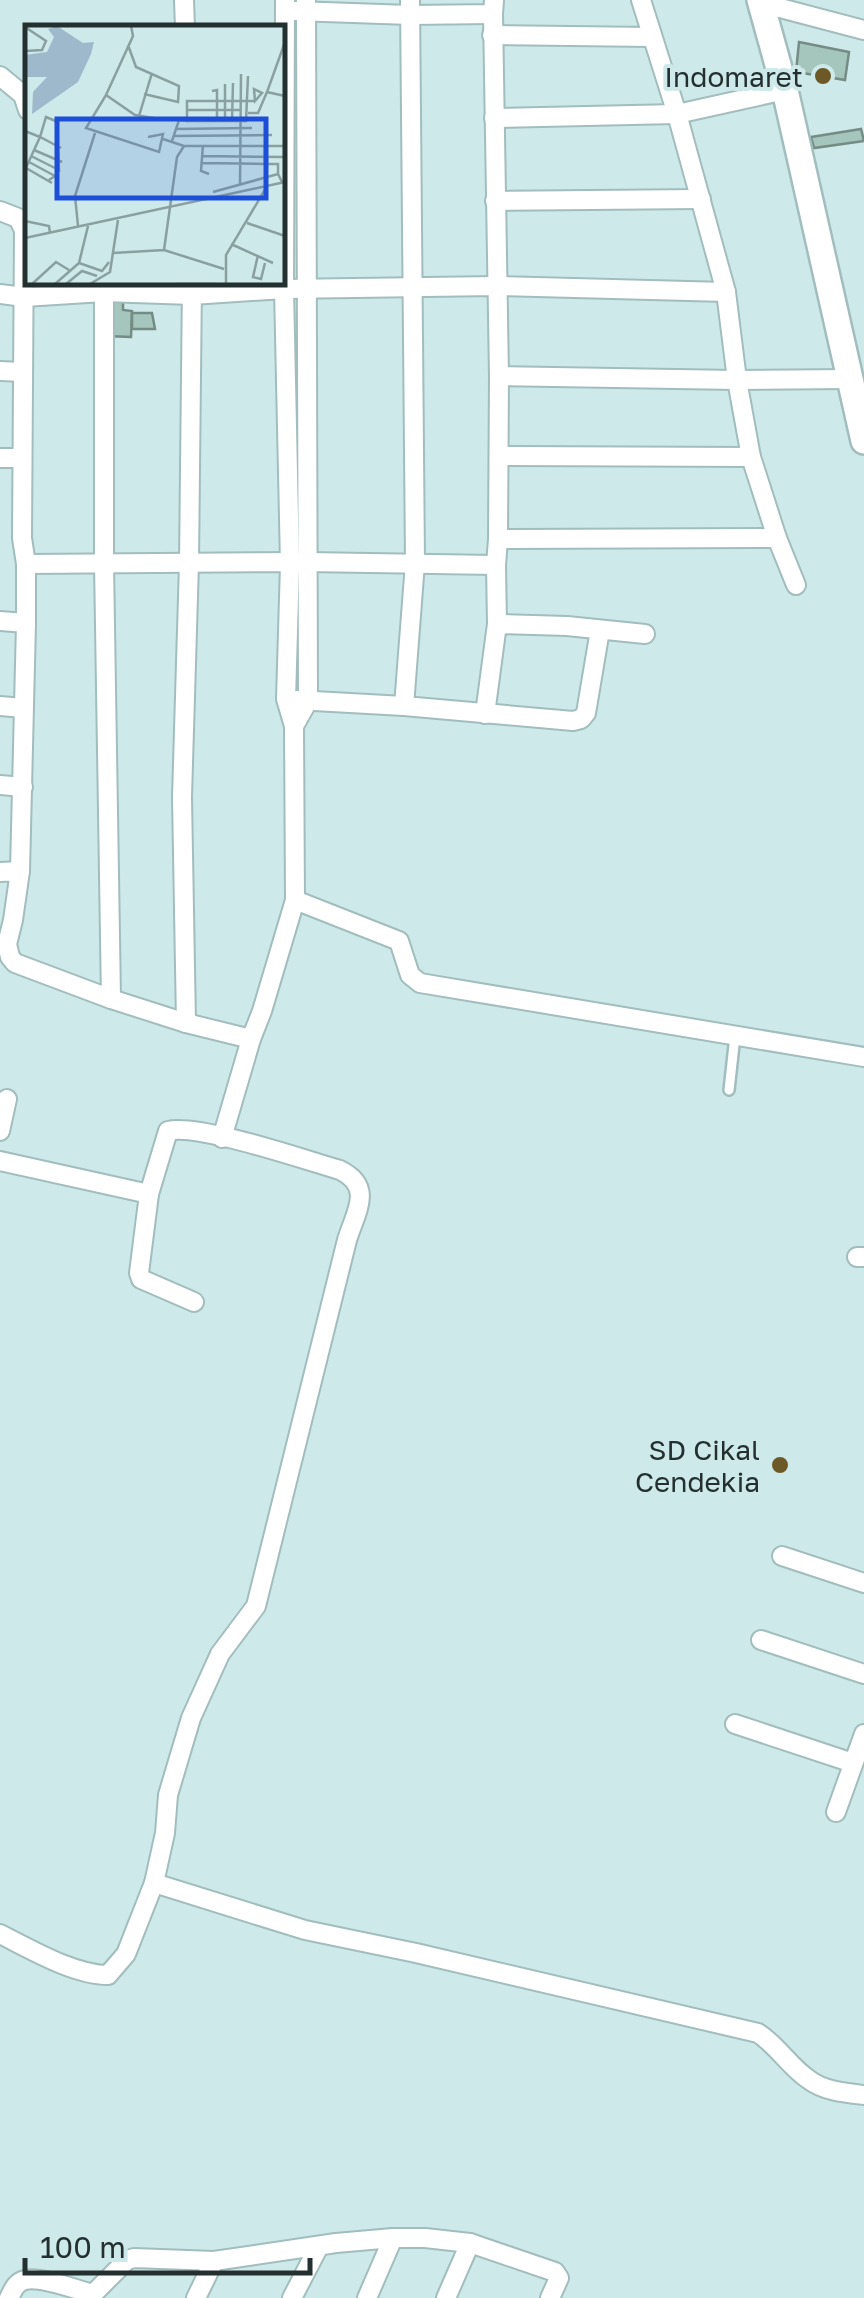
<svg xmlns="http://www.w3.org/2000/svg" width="864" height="2298" font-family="'Golos Text',sans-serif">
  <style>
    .building { fill: #a4c6bc; stroke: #758c85; stroke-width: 2.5 }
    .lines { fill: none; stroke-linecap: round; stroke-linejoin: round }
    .lane-casing { stroke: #a2bdbd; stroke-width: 14 }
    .street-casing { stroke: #a2bdbd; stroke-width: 22 }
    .secondary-casing { stroke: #a2bdbd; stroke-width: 30 }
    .lane { stroke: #fff; stroke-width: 9 }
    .street { stroke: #fff; stroke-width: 18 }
    .secondary { stroke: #fff; stroke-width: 25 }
    .poi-dot { fill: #6c5927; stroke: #cee9e9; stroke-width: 4 }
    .labels { text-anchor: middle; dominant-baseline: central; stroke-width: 8; stroke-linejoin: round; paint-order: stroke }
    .poi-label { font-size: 28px; fill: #242f2f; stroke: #cee9e9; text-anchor: end }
    .inset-road { fill: none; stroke: #8a9f9f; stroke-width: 2.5 }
    .view { fill: #1d4ed8; fill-opacity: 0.15; stroke: #1d4ed8; stroke-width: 5 }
    .inset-edge { fill: none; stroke: #242f2f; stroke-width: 5 }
  </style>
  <rect width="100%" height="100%" fill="#cee9e9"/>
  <g class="building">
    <path d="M799,42L849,52L845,80L796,72Z"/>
    <path d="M861,129L864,141L814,148L811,137Z"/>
    <path d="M106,296L123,297V310L132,311L131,337L106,336Z"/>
    <path d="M132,313H152L155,329H132Z"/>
  </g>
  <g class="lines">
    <defs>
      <path id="lane" d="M729,1090L735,1036"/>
      <g id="street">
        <path d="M184,0L185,28"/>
        <path d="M641,0L677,114L726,292L737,380L751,457L777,538L796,585"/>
        <path d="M761,3L864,30"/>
        <path d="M295,11L410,15L493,14L494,0"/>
        <path d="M492,35L652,37"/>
        <path d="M0,76L23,95L28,110"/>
        <path d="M494,118L677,114L785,90"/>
        <path d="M495,201L701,199"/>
        <path d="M0,211L18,218L24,230L22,538L26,564V623L20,871"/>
        <path d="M104,284V563L111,999"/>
        <path d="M0,294L24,297L104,292L192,295L284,289L496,286L726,292"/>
        <path d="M0,371L22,372"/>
        <path d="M499,376L737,380L850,379"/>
        <path d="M499,456L751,457"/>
        <path d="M0,458H22"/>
        <path d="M498,539L777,538"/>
        <path d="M26,564L306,562L496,565"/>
        <path d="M0,621L26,623"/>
        <path d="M497,624L567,626L645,634"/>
        <path d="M296,700L404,706L573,721L581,719L586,713L600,630"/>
        <path d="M0,706L23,708"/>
        <path d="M404,706L415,563L410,0"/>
        <path d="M485,714L497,624L496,565L498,539L499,376L493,14"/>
        <path d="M294,726L308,701L306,0"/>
        <path d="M0,785L23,787"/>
        <path d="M0,872L20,871L13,920L7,944L10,957L15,963L111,999L186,1023L251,1039"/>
        <path d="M295,900L399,941L410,975L420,983L864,1057"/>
        <path d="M186,1023L182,797L189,563L192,282"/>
        <path d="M0,1131L7,1099"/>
        <path d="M222,1138L251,1039L262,1011L295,900L294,726L286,699L290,564L284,289L285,0"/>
        <path d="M0,1161L149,1194"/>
        <path d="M857,1257H864"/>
        <path d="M782,1556L864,1583"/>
        <path d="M761,1640L864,1674"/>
        <path d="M735,1724L853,1763"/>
        <path d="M836,1812L864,1734"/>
        <path d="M154,1883L305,1930L416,1953L758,2033C778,2046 789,2066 808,2079C823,2091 845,2093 864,2095"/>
        <path d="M0,1934C30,1949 74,1975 108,1975L126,1954L154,1883L165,1833L168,1795L191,1718L220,1654L256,1606L347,1240C356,1211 374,1187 340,1170C305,1160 197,1123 168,1131L149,1194L139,1273L141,1279L194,1302"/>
        <path d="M93,2294L127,2260L134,2258L214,2261L336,2243L393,2238H425L470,2243L555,2272L559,2278L550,2298"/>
        <path d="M9,2298C13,2290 16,2282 25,2280C41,2276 77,2290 93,2294L92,2298"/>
        <path d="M196,2298L214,2261"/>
        <path d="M292,2298L318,2248"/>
        <path d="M367,2298L393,2238"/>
        <path d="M446,2298L470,2243"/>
      </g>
      <path id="secondary" d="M760,0L785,90L864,441"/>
    </defs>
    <use href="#lane" class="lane-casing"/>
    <use href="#street" class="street-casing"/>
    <use href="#secondary" class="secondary-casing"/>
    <use href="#lane" class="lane"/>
    <use href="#street" class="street"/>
    <use href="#secondary" class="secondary"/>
  </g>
  <g class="poi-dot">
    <circle cx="823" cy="76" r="10"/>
    <circle cx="780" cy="1465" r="10"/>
  </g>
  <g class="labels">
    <g class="poi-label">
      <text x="803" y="76">Indomaret</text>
      <text x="760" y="1449">SD Cikal<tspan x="760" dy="32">Cendekia</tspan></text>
    </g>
  </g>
  <g transform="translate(25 25)">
    <rect width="260" height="260" fill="#cee9e9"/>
    <path d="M32,1L58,18L69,17L66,29L53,57L7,89L8,67L22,52H0V30L22,27L29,12L23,4Z" fill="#9eb9cc"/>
    <path class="inset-road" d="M0,2L21,16L17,25L0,26M260,17L242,67L260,71M103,20L111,42L154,61L153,77L119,69M229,64L237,68L230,76ZM187,66L192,65V96M81,70L108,11L106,1M162,85H216M223,88H233L242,67M114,91L127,48M162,96H221L223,51M200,96V59M207,96L208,58M150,104L227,103M0,106L15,112L21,92L33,97M148,111L247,110M123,112L138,109L134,127L61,103L81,70L110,90L141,95M138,114L159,121H258M147,116L154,95L162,96V76H230M178,120L176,146L184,149M240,120V139H253V149M9,125L37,137M6,131L34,145L32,102M177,131L260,132M4,137L30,151L24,155M176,138L240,139M1,143L27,158M0,145L15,112L36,123M215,160L216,49M188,167L253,149L257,157M0,196L24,201L25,208M222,198L260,211M53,201L50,171L70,108M0,213L260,157M206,219L248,238M139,225L152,132L159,121M88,228L139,225L199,244M233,230L228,252L236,254L240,238M54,238L77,246L84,237M7,259L31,237L44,245M30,259L54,238L63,201M41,259L57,246L72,251M65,259L85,247L93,195M151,259H191M201,259V230L241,163"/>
    <path class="view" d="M32,94H241V173H32Z"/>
    <rect width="260" height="260" class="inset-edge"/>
  </g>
  <path d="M25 2258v15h285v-15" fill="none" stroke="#242f2f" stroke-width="5"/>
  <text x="40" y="2258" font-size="30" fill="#242f2f" stroke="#cee9e9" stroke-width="8" paint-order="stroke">100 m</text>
</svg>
